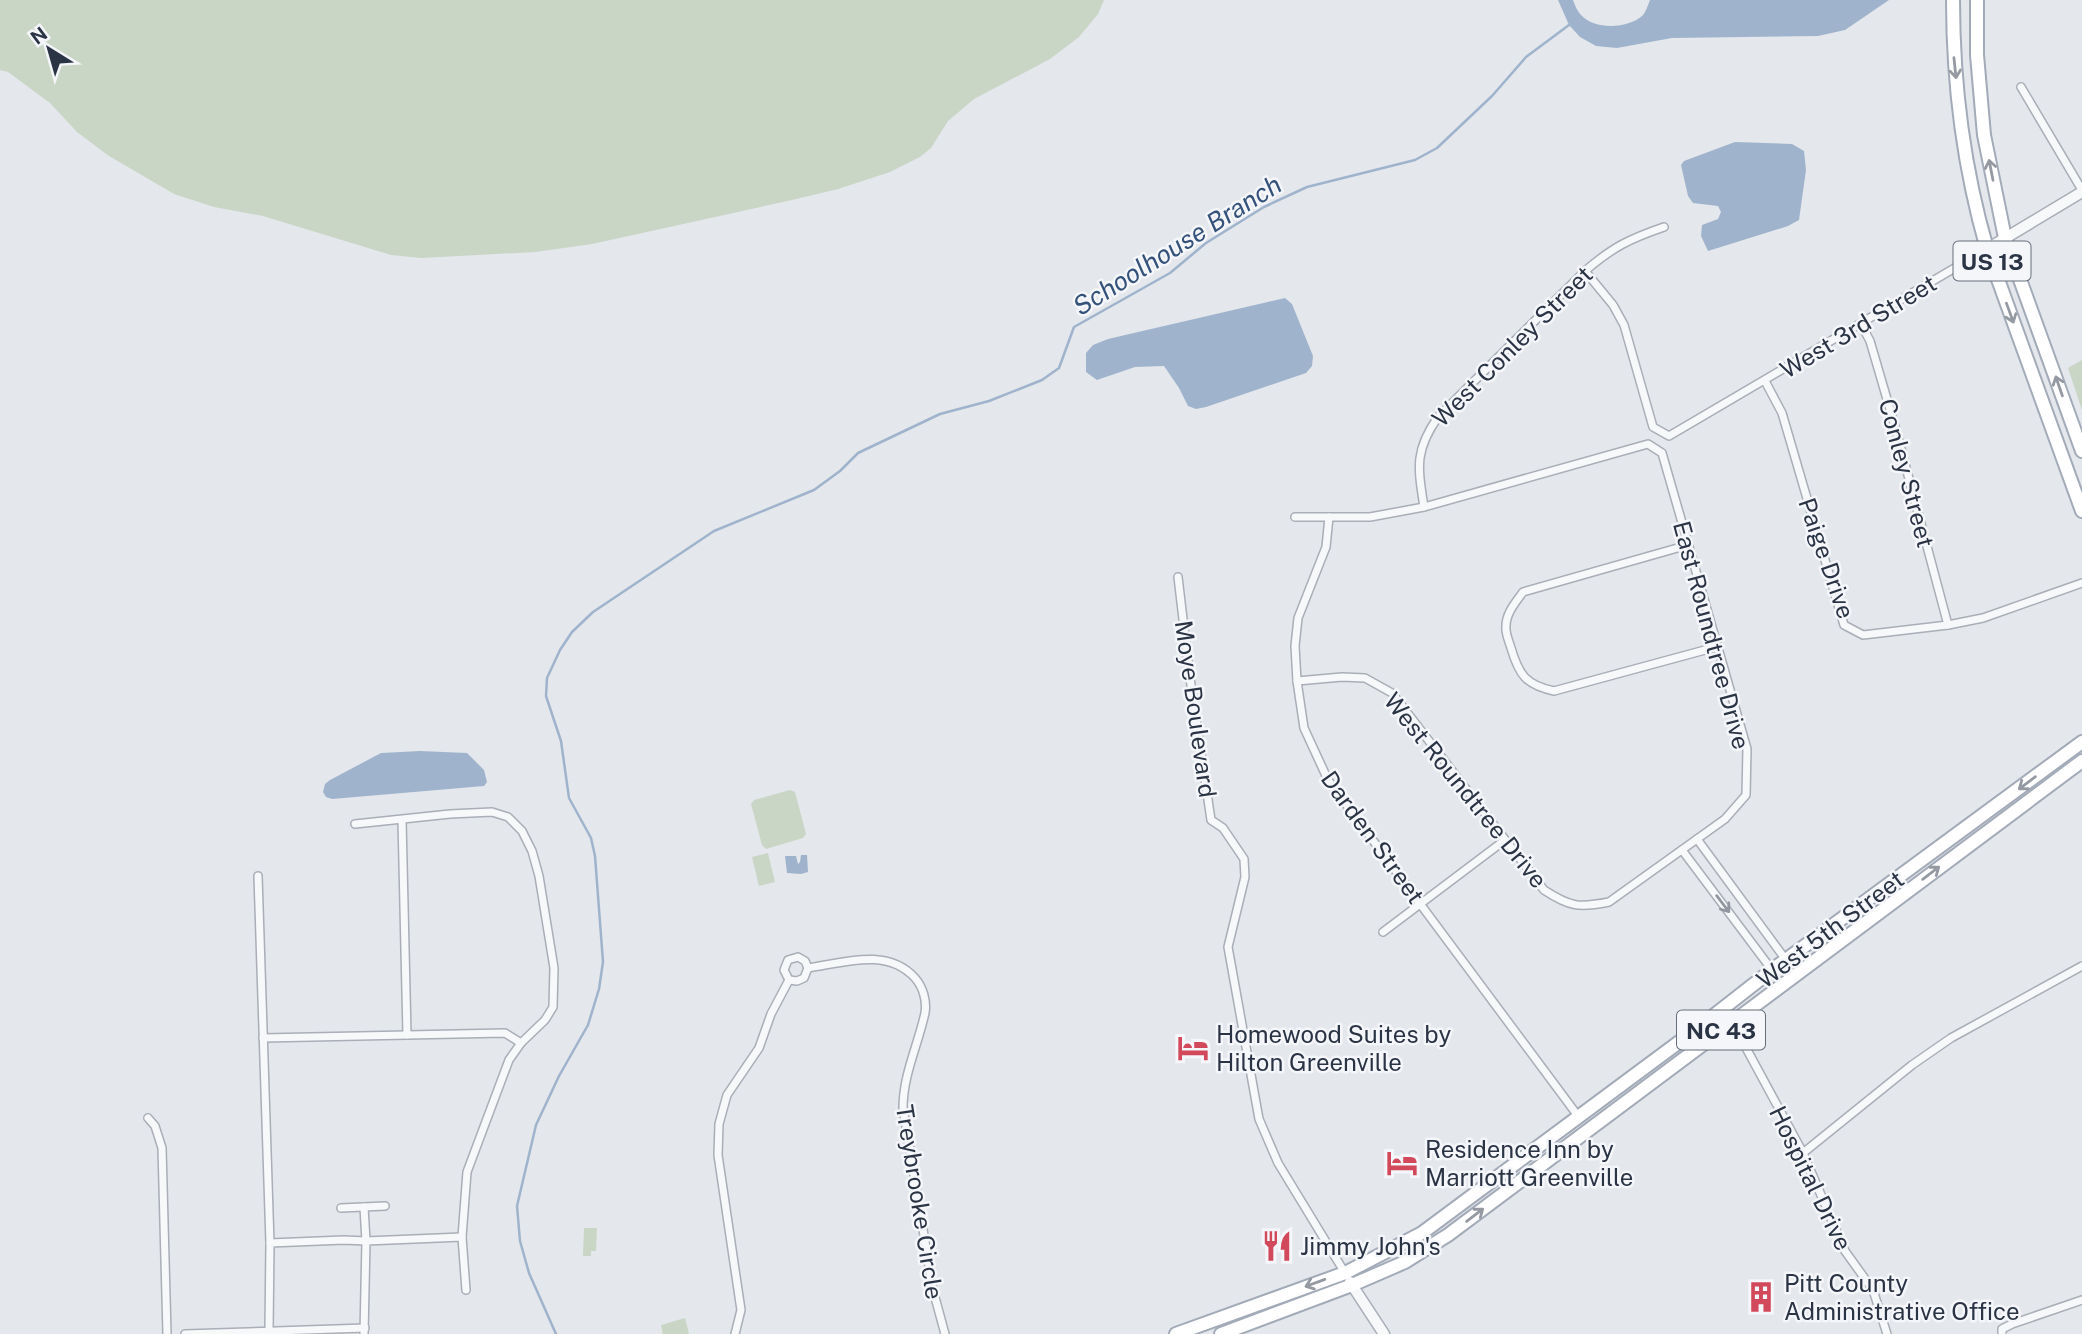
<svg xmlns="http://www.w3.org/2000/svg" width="2082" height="1334" font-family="'Public Sans',sans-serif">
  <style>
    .green { fill: #c9d6c5 }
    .water { fill: #9fb4cc }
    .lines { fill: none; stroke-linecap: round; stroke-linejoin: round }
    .stream { stroke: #9fb4cc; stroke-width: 2.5 }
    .minor-casing { stroke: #a9aeb7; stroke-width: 10 }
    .tertiary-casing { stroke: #a9aeb7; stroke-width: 13 }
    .primary-casing { stroke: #a3abb8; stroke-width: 16 }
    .minor { stroke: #f7f8fa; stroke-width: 7 }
    .tertiary { stroke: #f7f8fa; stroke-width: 10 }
    .primary { stroke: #fff; stroke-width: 12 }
    .oneway { stroke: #959aa2 }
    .oneway2 { stroke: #9196a0 }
    .labels { text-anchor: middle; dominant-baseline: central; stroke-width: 5; stroke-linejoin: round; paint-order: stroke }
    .shield { fill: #f4f6f9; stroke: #676e7b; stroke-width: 2 }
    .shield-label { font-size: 23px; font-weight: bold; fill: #2b3445 }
    .street-label { font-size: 24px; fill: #2b3445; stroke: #f4f6f9 }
    .poi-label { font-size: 24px; fill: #2b3445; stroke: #f4f6f9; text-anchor: start }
    .water-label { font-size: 26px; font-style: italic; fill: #34527a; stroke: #f4f6f9 }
  </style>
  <rect width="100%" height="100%" fill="#e4e7ec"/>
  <g class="green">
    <path d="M0,0H1104L1098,14L1079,37L1050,59L974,99L948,121L931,148L920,157L890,172L838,189L792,200L592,244L535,252L421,258L391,255L263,216L214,207L174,194L109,156L77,132L50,103L8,72L0,70Z"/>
    <path d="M2082,360V410L2068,368Z"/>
    <path d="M790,790L795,792L806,834L803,838L766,849L762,845L751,804L754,800Z"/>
    <path d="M768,853L775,882L759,886L752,857Z"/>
    <path d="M584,1228H597L596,1251H591V1256H583Z"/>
    <path d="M685,1318L689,1334H663L661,1325Z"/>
  </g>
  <g class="water">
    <path d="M1558,0H1573C1575,5 1577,11 1581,15C1594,30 1629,29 1643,15C1646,11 1648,5 1650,0H1889L1845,30L1818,36L1672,38L1617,48L1596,46L1580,37L1569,25Z"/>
    <path d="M1735,142L1792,144L1804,151L1806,170L1799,220L1788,226L1708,251L1701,236L1702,225L1718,219L1721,212L1718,206L1693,203L1688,196L1681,165L1684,161Z"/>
    <path d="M1285,298L1292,304L1313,356L1312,366L1306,373L1206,407L1196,409L1188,406L1179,388L1164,366L1135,367L1097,380L1086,372V353L1093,345L1108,339Z"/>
    <path d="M420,751L467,753L484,770L487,782L484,786L332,799L326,797L323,792L325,784L330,780L381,753Z"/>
    <path d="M801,855H807L808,872L801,874L787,873L785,856H796L798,864L800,862Z"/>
  </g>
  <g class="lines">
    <path class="stream" d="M556,1334L529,1273L520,1241L517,1206L536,1125L559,1076L588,1025L599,989L603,962L595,856L591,838L569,798L561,741L546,696L547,678L560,650L572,632L593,612L714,531L814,490L840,471L858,453L940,414L989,401L1042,380L1059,368L1074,327L1170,273L1206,243L1264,207L1307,187L1415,160L1437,148L1492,96L1526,57L1569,25"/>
    <defs>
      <g id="minor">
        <path d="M2021,87L2082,190"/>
        <path d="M1585,271L1613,305L1624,325L1653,427L1669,436L1987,249"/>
        <path d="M1861,324L1870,341L1896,430L1948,625"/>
        <path d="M1765,381L1782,413L1844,625L1863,635L1948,625L1983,618L2082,583"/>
        <path d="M1424,507C1418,468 1414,451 1438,417L1585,271C1613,247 1629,239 1664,227"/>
        <path d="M1295,517H1370L1424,507L1648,444L1662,453L1747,749L1746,795L1725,819L1609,902C1579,908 1570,907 1544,890L1392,693L1365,678L1342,677L1297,681"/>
        <path d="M1329,517L1326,547L1298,618L1295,646L1297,681L1304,728L1328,780L1578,1116"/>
        <path d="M1688,545L1523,592C1516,602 1506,613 1506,626C1505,633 1509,641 1511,648C1519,675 1526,685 1554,691L1716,647"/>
        <path d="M1178,577L1190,678L1211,820L1223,828L1244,859L1245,877L1228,947L1259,1119L1278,1163L1345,1273"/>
        <path d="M402,820L407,1035L505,1033L521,1043"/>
        <path d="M355,824L450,814L492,812L508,817L522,831L532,851L539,876L554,968L553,1007L545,1020L521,1043L509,1060L467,1172L462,1237"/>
        <path d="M1697,839L1786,960"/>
        <path d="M1682,850L1772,970"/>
        <path d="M258,876L270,1243"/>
        <path d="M1383,932L1505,840"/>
        <path d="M808,968C843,963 887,947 915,978C923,987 927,1001 925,1013C918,1045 903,1075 903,1108L933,1290L945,1334"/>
        <path d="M789,980L784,970L788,960L798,957L805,961L808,968"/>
        <path d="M789,980L797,981L804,978L808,968"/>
        <path d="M1732,1022L1803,1153L1845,1251L1873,1290L1887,1334"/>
        <path d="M263,1038L407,1035"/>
        <path d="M148,1118L155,1126L162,1148L167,1334"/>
        <path d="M1803,1153L1912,1065L1951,1038L2082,966"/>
        <path d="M341,1208L385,1206"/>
        <path d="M269,1331L270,1243L344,1240L366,1241L364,1207"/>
        <path d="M185,1334L365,1328"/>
        <path d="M364,1334L366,1241L462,1237L466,1290"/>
        <path d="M735,1334L741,1310L718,1155L719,1124L727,1095L759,1048L771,1014L789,980"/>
        <path d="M2002,1334V1329L2012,1324L2082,1300"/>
      </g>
      <g id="tertiary">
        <path d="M1987,249L2082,192"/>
        <path d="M1350,1282L1384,1334"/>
      </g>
      <g id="primary">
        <path d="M1953,0C1953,84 1964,169 1987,249L2082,511"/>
        <path d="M1977,0V55L1984,135L2005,238L2082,451"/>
        <path d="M1176,1334L1345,1273L1422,1233L1694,1031L1772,970L2082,742"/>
        <path d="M1221,1334L1352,1285L1405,1262L1448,1235L2082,761"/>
      </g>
    </defs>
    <use href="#minor" class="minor-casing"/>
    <use href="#tertiary" class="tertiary-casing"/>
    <use href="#primary" class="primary-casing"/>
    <use href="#minor" class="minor"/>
    <use href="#tertiary" class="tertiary"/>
    <use href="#primary" class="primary"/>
  </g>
  <defs><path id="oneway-shaft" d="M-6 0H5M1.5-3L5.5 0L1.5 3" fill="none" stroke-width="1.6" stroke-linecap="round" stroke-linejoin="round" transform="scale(1.75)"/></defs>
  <g class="oneway">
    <use href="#oneway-shaft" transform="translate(1955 68) rotate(84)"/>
    <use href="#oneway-shaft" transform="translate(1991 170) rotate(-101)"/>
    <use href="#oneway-shaft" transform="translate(2010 313) rotate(70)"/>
    <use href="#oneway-shaft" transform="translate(2059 386) rotate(-109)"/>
    <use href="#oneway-shaft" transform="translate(2027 783) rotate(143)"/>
    <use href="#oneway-shaft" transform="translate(1931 873) rotate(-37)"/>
    <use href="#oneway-shaft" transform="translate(1475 1215) rotate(-37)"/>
    <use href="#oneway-shaft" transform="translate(1315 1283) rotate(160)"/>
  </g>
  <use class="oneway2" href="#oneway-shaft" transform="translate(1723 904) rotate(53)"/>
  <defs>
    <symbol id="hotel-bare" viewBox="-9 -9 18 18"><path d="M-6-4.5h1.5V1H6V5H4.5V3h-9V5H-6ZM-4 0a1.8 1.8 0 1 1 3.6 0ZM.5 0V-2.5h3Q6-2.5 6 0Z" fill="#d1495b" stroke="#f4f6f9" stroke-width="2.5" paint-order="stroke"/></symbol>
    <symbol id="restaurant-bare" viewBox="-9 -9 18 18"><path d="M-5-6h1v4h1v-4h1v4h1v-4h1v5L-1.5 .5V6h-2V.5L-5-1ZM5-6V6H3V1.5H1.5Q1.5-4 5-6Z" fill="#d1495b" stroke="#f4f6f9" stroke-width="2.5" paint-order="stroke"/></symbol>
    <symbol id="building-bare" viewBox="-9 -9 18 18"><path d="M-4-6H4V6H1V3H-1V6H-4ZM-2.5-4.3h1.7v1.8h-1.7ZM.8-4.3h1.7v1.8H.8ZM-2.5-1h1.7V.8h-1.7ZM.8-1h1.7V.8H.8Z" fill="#d1495b" stroke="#f4f6f9" stroke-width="2.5" paint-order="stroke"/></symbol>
  </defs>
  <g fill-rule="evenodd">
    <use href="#hotel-bare" x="1171" y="1026" width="44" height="44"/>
    <use href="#hotel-bare" x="1380" y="1141" width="44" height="44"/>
    <use href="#restaurant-bare" x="1255" y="1224" width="44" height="44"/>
    <use href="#building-bare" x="1739" y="1275" width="44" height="44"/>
  </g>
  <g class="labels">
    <g class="shield">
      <rect x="1953.5" y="241.5" width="77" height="39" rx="5"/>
      <rect x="1677" y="1010.5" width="88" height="39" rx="5"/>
    </g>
    <g class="shield-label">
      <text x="1992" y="261">US 13</text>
      <text x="1721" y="1030">NC 43</text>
    </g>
    <g class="street-label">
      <text transform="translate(1858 326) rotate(-31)">West 3rd Street</text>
      <text transform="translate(1512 346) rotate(-45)">West Conley Street</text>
      <text transform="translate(1907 473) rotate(75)">Conley Street</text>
      <text transform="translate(1827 558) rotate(71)">Paige Drive</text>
      <text transform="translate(1712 635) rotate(75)">East Roundtree Drive</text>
      <text transform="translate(1196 709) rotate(82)">Moye Boulevard</text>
      <text transform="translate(1466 790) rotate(51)">West Roundtree Drive</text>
      <text transform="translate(1373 837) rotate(54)">Darden Street</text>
      <text transform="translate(1830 929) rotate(-37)">West 5th Street</text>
      <text transform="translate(1811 1178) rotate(64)">Hospital Drive</text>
      <text transform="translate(920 1202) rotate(81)">Treybrooke Circle</text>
    </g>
    <g class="poi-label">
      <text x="1216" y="1034">Homewood Suites by<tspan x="1216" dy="28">Hilton Greenville</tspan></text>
      <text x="1425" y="1149">Residence Inn by<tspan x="1425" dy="28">Marriott Greenville</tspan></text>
      <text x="1300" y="1246">Jimmy John's</text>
      <text x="1784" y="1283">Pitt County<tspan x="1784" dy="28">Administrative Office</tspan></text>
    </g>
    <g class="water-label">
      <text transform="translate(1177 245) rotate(-32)">Schoolhouse Branch</text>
    </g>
  </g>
  <g transform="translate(49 49) rotate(323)" stroke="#f4f6f9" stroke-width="5" paint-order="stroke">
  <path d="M0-5L12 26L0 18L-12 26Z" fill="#2b3445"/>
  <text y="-10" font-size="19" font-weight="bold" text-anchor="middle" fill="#2b3445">N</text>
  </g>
</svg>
